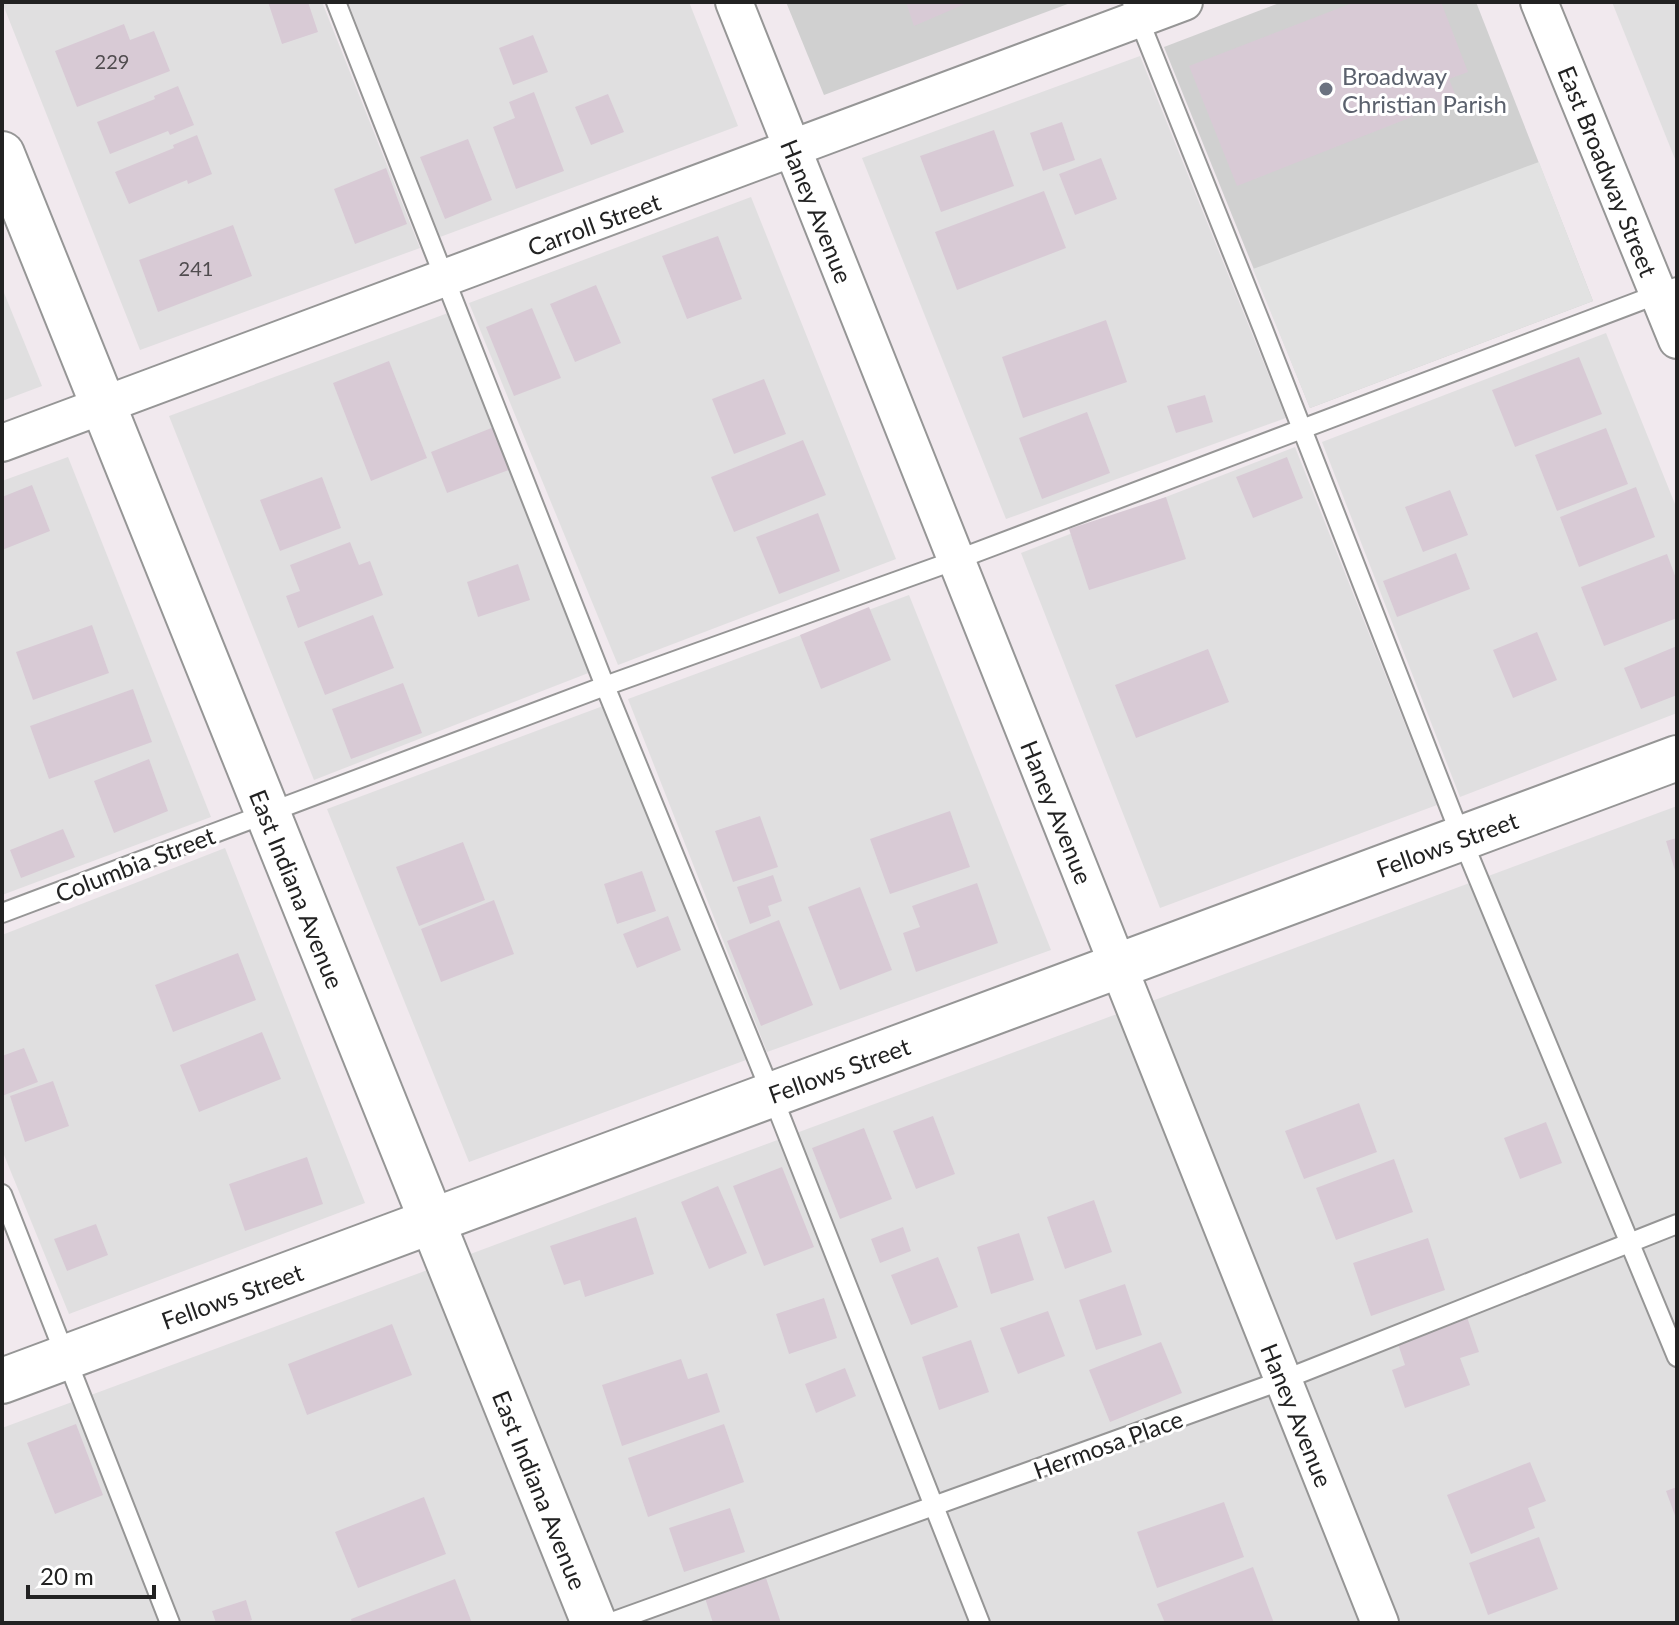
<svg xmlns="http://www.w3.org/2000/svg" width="1679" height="1625" font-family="Lato,sans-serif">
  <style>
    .residential { fill: #e0dfe0 }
    .religious { fill: #d0d0d0 }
    .parking { fill: #e2e2e2 }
    .building { fill: #d8cad5 }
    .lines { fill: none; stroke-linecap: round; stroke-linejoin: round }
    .service-casing { stroke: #969696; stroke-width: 22 }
    .minor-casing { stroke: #969696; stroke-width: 40 }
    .tertiary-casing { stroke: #969696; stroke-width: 48 }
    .service { stroke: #fff; stroke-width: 18 }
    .minor { stroke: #fff; stroke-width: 36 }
    .tertiary { stroke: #fff; stroke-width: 44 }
    .worship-dot { fill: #6b7280; stroke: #fff; stroke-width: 3 }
    .labels { text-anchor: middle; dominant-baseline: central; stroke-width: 6; stroke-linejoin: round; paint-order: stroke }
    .number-label { font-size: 20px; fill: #504c4f }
    .worship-label { font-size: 24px; fill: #5b616d; stroke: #fff; text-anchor: start }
    .street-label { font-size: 24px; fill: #222; stroke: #fff }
  </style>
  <rect width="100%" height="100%" fill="#f1e9ee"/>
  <g class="residential">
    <path d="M2,2H322L420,248L140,350Z"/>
    <path d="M348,2H689L738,126L440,237Z"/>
    <path d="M1612,2H1677V164Z"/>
    <path d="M1140,56L1286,418L1006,519L862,158Z"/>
    <path d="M751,197L896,559L618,665L469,303Z"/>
    <path d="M2,288L42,386L2,401Z"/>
    <path d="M448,313L591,672L314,780L169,416Z"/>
    <path d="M1606,333L1677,509V713L1460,797L1322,442Z"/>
    <path d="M1295,447L1437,805L1160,908L1021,553Z"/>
    <path d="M68,457L211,817L2,895V481Z"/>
    <path d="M909,595L1051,950L767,1052L628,699Z"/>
    <path d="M603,706L746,1060L469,1162L327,809Z"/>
    <path d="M1677,806V1623H2V1428Z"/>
    <path d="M225,848L365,1203L69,1314L2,1150V935Z"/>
  </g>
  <g class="religious">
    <path d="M786,2H1073L824,95Z"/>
    <path d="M1282,2H1476L1593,301L1310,408L1164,47Z"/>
  </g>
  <path class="parking" d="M1539,162L1593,301L1310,408L1253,269Z"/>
  <g class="building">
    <path d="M268,2H308L318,32L282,44Z"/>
    <path d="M906,2H964L965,4L914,26Z"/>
    <path d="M1355,2H1441L1468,72L1449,79L1457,99L1237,186L1189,66Z"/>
    <path d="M124,24L130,40L154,31L170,71L77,107L55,51Z"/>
    <path d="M533,35L548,72L513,85L499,48Z"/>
    <path d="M178,86L194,125L170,135L168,131L110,154L97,122L155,99L154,96Z"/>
    <path d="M534,92L564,171L516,189L493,127L515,118L509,102Z"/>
    <path d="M608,94L624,132L591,145L575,107Z"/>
    <path d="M1062,122L1075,160L1043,171L1030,133Z"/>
    <path d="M994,130L1014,186L941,212L920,156Z"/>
    <path d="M197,135L212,174L188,184L187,180L129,204L115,172L174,148L173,145Z"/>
    <path d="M468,139L492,200L445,219L420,157Z"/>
    <path d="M1101,158L1117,199L1075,215L1059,174Z"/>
    <path d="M386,168L407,224L355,244L334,189Z"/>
    <path d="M1044,191L1066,248L957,290L935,232Z"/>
    <path d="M233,225L252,276L158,312L139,260Z"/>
    <path d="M718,236L742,299L687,319L662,256Z"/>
    <path d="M596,285L621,343L575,362L550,304Z"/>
    <path d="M532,308L561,378L514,396L486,327Z"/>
    <path d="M1106,320L1127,382L1023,418L1002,357Z"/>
    <path d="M1579,357L1602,414L1515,447L1492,390Z"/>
    <path d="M389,361L427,458L371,481L333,383Z"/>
    <path d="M764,379L786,434L734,454L712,399Z"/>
    <path d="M1205,395L1213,422L1176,433L1167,406Z"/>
    <path d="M1087,412L1110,473L1042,499L1019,438Z"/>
    <path d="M494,427L511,469L447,493L431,452Z"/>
    <path d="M1606,428L1628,484L1557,511L1535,455Z"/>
    <path d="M803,440L826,495L734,532L711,477Z"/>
    <path d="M1287,457L1303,498L1253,518L1236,477Z"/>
    <path d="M322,477L341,528L280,551L260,500Z"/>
    <path d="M32,485L50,531L2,550V497Z"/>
    <path d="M1636,487L1655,537L1579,567L1560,517Z"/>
    <path d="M1450,490L1468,535L1423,552L1405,507Z"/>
    <path d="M1166,497L1186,559L1089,590L1069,529Z"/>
    <path d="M818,513L840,571L779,594L756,537Z"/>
    <path d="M350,542L359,565L370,561L383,595L298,628L286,596L300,591L290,565Z"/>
    <path d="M1456,553L1470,589L1397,617L1383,581Z"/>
    <path d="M1667,554L1677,581V618L1604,646L1581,587Z"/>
    <path d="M518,564L530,600L478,617L467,582Z"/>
    <path d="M869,607L891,660L821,689L800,635Z"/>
    <path d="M373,615L394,668L325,695L304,642Z"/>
    <path d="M92,625L109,673L33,700L16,652Z"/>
    <path d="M1537,632L1557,680L1513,698L1493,650Z"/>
    <path d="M1677,646V695L1641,709L1624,668Z"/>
    <path d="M1208,649L1229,702L1136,738L1115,685Z"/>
    <path d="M403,683L422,733L351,759L332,709Z"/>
    <path d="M133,689L152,742L49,779L30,726Z"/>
    <path d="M149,759L168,811L114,833L94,781Z"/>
    <path d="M950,811L970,867L890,894L870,839Z"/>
    <path d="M760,816L778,867L733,882L715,831Z"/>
    <path d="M63,829L75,857L21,878L10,850Z"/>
    <path d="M1677,838V874H1676L1666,841Z"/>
    <path d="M463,842L485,900L419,926L396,867Z"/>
    <path d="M642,871L656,911L617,924L604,884Z"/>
    <path d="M773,875L782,901L768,906L771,916L750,924L737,887Z"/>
    <path d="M977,883L998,943L916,972L903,933L920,927L912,906Z"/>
    <path d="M860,887L892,970L840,990L808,907Z"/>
    <path d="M494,900L514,954L441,982L421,929Z"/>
    <path d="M668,916L681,950L637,968L623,934Z"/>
    <path d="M779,920L813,1005L761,1026L727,941Z"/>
    <path d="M238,953L256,1000L173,1032L155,985Z"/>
    <path d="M262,1032L281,1079L199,1112L180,1065Z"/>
    <path d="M24,1048L38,1082L2,1096V1056Z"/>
    <path d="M53,1081L69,1126L25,1142L10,1096Z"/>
    <path d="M1359,1103L1377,1152L1304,1179L1285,1131Z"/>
    <path d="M933,1116L955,1174L916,1189L893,1131Z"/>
    <path d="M1546,1122L1562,1163L1520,1179L1504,1138Z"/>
    <path d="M864,1128L892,1199L840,1219L812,1148Z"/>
    <path d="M307,1157L323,1204L245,1231L229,1184Z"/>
    <path d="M1394,1159L1413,1212L1336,1240L1316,1188Z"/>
    <path d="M782,1167L814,1247L764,1266L733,1186Z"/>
    <path d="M718,1186L747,1253L709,1269L681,1202Z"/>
    <path d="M1094,1200L1112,1252L1065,1269L1047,1217Z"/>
    <path d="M636,1217L654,1274L585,1297L580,1280L564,1285L550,1246Z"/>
    <path d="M96,1224L108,1255L67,1271L54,1239Z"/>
    <path d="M903,1227L911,1251L880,1263L871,1239Z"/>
    <path d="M1019,1233L1034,1280L991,1294L977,1247Z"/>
    <path d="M1428,1238L1445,1290L1371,1316L1353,1263Z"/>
    <path d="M938,1257L958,1307L911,1325L891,1275Z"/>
    <path d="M1125,1284L1142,1335L1096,1350L1079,1300Z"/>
    <path d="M824,1298L837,1338L789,1354L776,1314Z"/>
    <path d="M1048,1311L1065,1356L1018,1374L1000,1328Z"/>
    <path d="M1467,1317L1479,1352L1460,1358L1470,1385L1405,1408L1392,1370L1405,1365L1397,1341Z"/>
    <path d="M392,1324L412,1375L307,1415L288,1364Z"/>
    <path d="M971,1340L989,1392L939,1410L922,1357Z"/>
    <path d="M1161,1342L1182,1393L1110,1422L1089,1370Z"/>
    <path d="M681,1359L688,1379L707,1373L720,1412L622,1446L602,1385Z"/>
    <path d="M845,1368L856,1396L816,1413L805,1384Z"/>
    <path d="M76,1424L103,1495L55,1514L27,1443Z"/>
    <path d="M724,1424L744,1482L648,1517L628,1458Z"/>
    <path d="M1530,1462L1546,1501L1528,1508L1535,1528L1471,1554L1447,1495Z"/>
    <path d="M1677,1487V1521L1666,1491Z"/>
    <path d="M424,1497L446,1554L358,1588L335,1532Z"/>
    <path d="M1224,1502L1244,1557L1157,1588L1137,1532Z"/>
    <path d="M730,1508L745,1552L684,1572L669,1528Z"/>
    <path d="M1539,1537L1558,1589L1488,1615L1469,1563Z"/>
    <path d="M1253,1567L1274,1623H1165L1157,1604Z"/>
    <path d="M766,1578L781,1623H713L705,1598Z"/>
    <path d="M455,1579L472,1623H352L351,1619Z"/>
    <path d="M246,1600L252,1620L243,1623H216L212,1611Z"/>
  </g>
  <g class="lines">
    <defs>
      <g id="service">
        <path d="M336,2L605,686L772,1095L980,1623"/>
        <path d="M1132,2L1263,329L1462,839L1677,1357"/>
        <path d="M2,913L605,686L956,560L1677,287"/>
        <path d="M2,1194L170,1623"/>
        <path d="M609,1623L1283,1380L1677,1224"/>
      </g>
      <g id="minor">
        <path d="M734,2L1380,1623"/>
        <path d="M1539,2L1677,340"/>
        <path d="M2,443L1184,2"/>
      </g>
      <g id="tertiary">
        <path d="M2,154L594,1623"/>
        <path d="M2,1381L1677,758"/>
      </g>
    </defs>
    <use href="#service" class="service-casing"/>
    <use href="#minor" class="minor-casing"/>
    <use href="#tertiary" class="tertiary-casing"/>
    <use href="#service" class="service"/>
    <use href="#minor" class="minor"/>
    <use href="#tertiary" class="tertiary"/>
  </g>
  <circle class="worship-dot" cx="1326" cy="89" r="8"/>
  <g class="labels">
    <g class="number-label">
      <text x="112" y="61">229</text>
      <text x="196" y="268">241</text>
    </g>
    <g class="worship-label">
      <text x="1342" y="75">Broadway<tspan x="1342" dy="28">Christian Parish</tspan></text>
    </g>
    <g class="street-label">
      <text transform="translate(1608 171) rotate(68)">East Broadway Street</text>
      <text transform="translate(817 211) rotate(68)">Haney Avenue</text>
      <text transform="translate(594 224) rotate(-20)">Carroll Street</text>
      <text transform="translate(1057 812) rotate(68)">Haney Avenue</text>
      <text transform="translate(1447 844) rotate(-20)">Fellows Street</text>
      <text transform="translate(135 864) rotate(-21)">Columbia Street</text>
      <text transform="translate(297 889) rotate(68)">East Indiana Avenue</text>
      <text transform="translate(839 1070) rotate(-20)">Fellows Street</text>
      <text transform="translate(232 1296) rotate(-20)">Fellows Street</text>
      <text transform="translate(1297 1415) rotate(68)">Haney Avenue</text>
      <text transform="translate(1108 1444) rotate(-20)">Hermosa Place</text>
      <text transform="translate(540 1490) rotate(68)">East Indiana Avenue</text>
    </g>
  </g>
  <rect width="1679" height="1625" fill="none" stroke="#222222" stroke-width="8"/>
  <path d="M28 1585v12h126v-12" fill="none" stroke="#222222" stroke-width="4"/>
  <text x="40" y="1585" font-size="24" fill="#222222" stroke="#ffffff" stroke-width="6" paint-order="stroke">20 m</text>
</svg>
